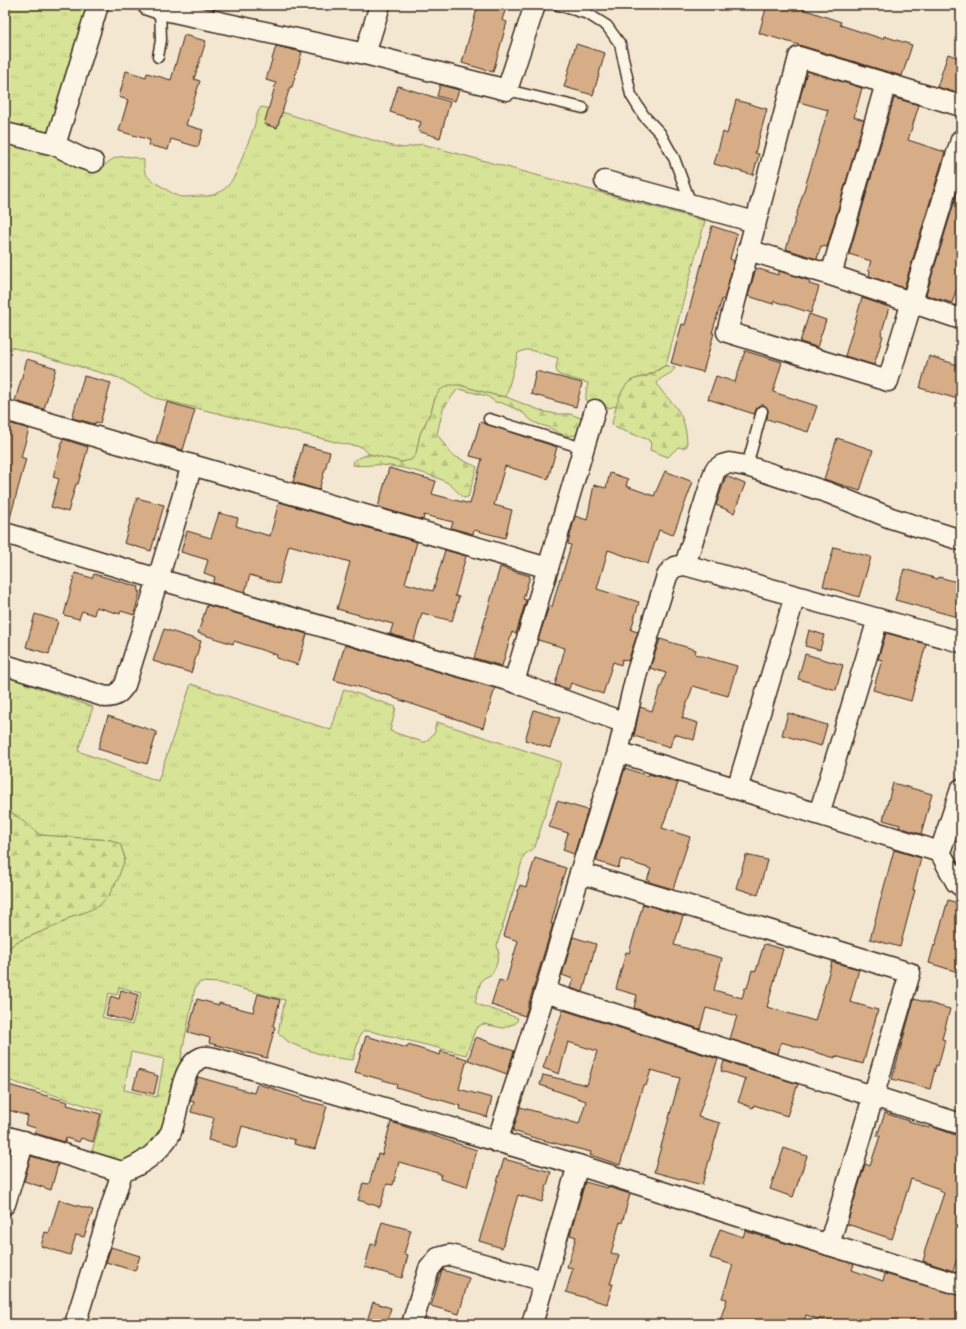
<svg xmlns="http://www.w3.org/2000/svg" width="966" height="1329" font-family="'Indie Flower',sans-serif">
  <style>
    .grass { fill: url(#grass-tufts); stroke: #89875a; fill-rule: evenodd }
    .forest { fill: url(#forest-firs); stroke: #89875a }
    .building { fill: #d6ad87; stroke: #3b2a1e }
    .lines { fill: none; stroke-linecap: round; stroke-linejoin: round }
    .lane-casing { stroke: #3b2a1e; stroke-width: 13 }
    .street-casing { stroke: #3b2a1e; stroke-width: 23 }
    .lane { stroke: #fcf5e5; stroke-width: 10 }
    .street { stroke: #fcf5e5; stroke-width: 20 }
  </style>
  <defs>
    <pattern id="grass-tufts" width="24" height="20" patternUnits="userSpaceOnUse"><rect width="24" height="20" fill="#d7e497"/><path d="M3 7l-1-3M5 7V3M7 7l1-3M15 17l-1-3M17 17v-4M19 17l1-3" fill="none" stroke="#b9c482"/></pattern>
    <pattern id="forest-firs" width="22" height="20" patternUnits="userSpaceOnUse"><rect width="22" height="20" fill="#d7e497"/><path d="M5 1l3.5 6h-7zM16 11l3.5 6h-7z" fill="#b9c482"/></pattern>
  </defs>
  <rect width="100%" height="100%" fill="#f4e7d2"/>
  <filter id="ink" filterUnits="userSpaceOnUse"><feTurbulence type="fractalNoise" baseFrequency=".025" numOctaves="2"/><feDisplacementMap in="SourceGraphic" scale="8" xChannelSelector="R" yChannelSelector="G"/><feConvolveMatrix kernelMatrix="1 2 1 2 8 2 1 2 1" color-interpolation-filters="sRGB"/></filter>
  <g filter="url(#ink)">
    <g class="grass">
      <path d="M5,5H93L50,131L45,134L5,127Z"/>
      <path d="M261,107L272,109L392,146L404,148L422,144L705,221L666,365L648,375L630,381L623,390L620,400L616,406L608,408L586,401V393L588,383L559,375C554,370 557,364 558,358L530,350H525L518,353L506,397L494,395L459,385L435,398L431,412L420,434L416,454L410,461L401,462L369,454L362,447L344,444L155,398L119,378L11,347L5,353V139L34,147L96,171C101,170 102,168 106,164C118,153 130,156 144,160C143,176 148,178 161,186C168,190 177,198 185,197C190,197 195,196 200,196C228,198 236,175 244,153C247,145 251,136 254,127C256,120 256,114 261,107Z"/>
      <path d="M5,676L93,707L78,751L158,781L191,684L331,730L344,689L396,707L390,731L423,742H426L435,732V727L437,722L561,762L535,847L524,855L497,945L499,954L496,966L492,974L484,978L481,981L475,1002L479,1005L518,1018L516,1023L503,1028L483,1024L476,1028L466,1055L370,1031H364L360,1035L353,1060L329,1057L308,1050L290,1043L278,1033L285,1000L220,983L200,982L195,988L173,1098L161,1132L148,1147L124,1163L91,1155L103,1111L5,1079V969L7,950L16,942L58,925L72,916L83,913L125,858L120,844L111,840L40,835L14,814L5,810ZM119,987L141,993L132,1025L102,1017L109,993L117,995ZM131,1052L164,1059L157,1097L124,1090Z"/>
    </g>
    <g class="forest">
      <path d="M666,365L675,368C671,376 662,375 657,383C661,392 669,399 675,406C684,418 687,431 687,446L683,448L678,447L668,457L650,450L651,444L649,440L616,428L612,424C614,413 620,389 629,382C634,378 642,378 647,376C654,373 660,369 666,365Z"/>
      <path d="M449,385H459L494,395L506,397L542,411L556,414H570L581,418L580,430L577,435L565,436L548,427L538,424L532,421L523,413L516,409L502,403L495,402L487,396L459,389L456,391L443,409L437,434L452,455L477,467L468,497L463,498C457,491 450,483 442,480C427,473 398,466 381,465C372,464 363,467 353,465L354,460L369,454L401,462L411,460L416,454L420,434L431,412L435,398L440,390Z"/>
      <path d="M5,810L14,814L40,835L111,840L120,844L125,858L118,879L109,895L99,906L83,913L72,916L58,925L16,942L7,950L5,969Z"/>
    </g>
    <g class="building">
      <path d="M478,5H507L502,20L507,22L493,72L462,63Z"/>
      <path d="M767,5H791L841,22L840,25L883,39L884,36L912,45L902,76L759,33Z"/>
      <path d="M184,35L206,41L194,79L200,81L186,125L203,130L198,147L171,139L168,150L148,145L150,140L119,131L128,100L119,97L126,71L146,77L147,73L171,80Z"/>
      <path d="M576,44L605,53L593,95L564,87Z"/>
      <path d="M276,46L302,52L292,87H290L277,128L264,124L276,83L266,80Z"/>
      <path d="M948,54L961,59V94L937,87Z"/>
      <path d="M807,71L862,88L854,117L864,120L827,247L821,246L817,259L786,249L816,151L828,110L799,102Z"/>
      <path d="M440,85L459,90L455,101L437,96Z"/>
      <path d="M398,86L450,102L440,138L418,131L421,122L390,112Z"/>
      <path d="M894,98L919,105L908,140L945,152L904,288L869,276L870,271L868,270L871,261L849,254Z"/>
      <path d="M736,100L767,109L755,153L759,154L753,175L714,164L723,132L727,134Z"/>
      <path d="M961,180V275L952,303L926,295Z"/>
      <path d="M712,226L737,234L730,259L734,261L724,300L722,299L712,333H714L703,372L671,363L682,324L685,325Z"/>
      <path d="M756,268L778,275L779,271L810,281L809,284L819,287L811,313L774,301L773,304L748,296Z"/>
      <path d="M862,298L889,307L881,335L883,336L874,365L845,356Z"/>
      <path d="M809,314L826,320L817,347L800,342Z"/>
      <path d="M745,351L782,362L773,392L817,406L808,432L767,419L768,410L764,405L758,406L754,414L708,399L716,376L735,382Z"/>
      <path d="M929,356L961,366V400L920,388Z"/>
      <path d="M27,359L56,368L44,409L15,401Z"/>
      <path d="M536,371L582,383L576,407L531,394Z"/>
      <path d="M84,376L111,383L100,423L95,422V424L72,418Z"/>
      <path d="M167,402L195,410L183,450L156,442Z"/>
      <path d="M5,422L29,429L21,457L26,459L10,518L5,517Z"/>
      <path d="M480,422L557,447L548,479L505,466L494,505L512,510L505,538L474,530L473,534L451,528L453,522L424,515L423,520L378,507L389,468L436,481L432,494L470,504L482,459L470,456Z"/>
      <path d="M837,438L873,450L860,491L824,479Z"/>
      <path d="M63,439L88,447L78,484H76L68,512L51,507L59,479L53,477Z"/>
      <path d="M303,445L330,452L319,490L293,482Z"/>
      <path d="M665,471L693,482L673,535L659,530L648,564L608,550L597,589L639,602L631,630L638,632L628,661L622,659L621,665L613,662L603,694L571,683L569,689L555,685L565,648L538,640L549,606L552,607L560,578L561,579L571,545L568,544L575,516L587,520L594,485L606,488L610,473L628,479L626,486L654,496Z"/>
      <path d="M726,476L745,484L734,513L716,505Z"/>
      <path d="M137,498L164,505L151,551L124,543Z"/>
      <path d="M279,502L417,542L405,583L433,591L445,550L466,556L455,596L459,597L452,621L422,613L414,641L390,634L393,624L337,609L350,562L289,545L279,584L250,575L245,592L213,583L215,577L204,573L208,560L181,552L187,531L211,538L219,513L238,518L236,526L270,536Z"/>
      <path d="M834,547L871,557L859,597L823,586Z"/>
      <path d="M500,567L530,576L523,599L526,600L516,634L512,632L502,666L474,658Z"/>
      <path d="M904,569L938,579L939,577L961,583V618L895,600Z"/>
      <path d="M75,573L92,578L94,574L139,587L138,592H140L134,615L121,611L120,614L96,607L94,615L82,611L79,619L64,615Z"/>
      <path d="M207,605L307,634L298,665L276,658L277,655L234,641L233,644L198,633Z"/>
      <path d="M35,614L58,621L49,654L26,647Z"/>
      <path d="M164,629L201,641L191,673L153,661Z"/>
      <path d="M809,630L824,635L820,650L805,646Z"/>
      <path d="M886,633L926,644L911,701L873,690L882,660L878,659Z"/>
      <path d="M660,639L696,650L695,654L737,666L728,696L693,686L682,718L698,723L694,740L674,734L670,747L634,736L640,707L652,711L666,673L650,668Z"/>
      <path d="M345,645L495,688L483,728L394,698V697L334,680Z"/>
      <path d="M805,654L843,665L836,690L798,679Z"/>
      <path d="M534,710L560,718L550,748L525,740Z"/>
      <path d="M788,713L827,725L821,746L782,735Z"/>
      <path d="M108,716L157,732L147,764L98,749Z"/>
      <path d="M625,768L648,776L649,774L678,783L662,828L690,837L673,889L649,882V880H647L651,869L621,859L618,868L596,861Z"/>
      <path d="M893,783L932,794L921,834L899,827L900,825L883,820Z"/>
      <path d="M557,801L588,810L574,854L563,850L568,833L549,827Z"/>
      <path d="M894,850L921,858L913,890H915L900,947L870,939Z"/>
      <path d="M746,855L767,860L758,895L736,888Z"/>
      <path d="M535,858L566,868L556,898H558L551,924H553L525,1016L491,1005L499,980L506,982L518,941L504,936L511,912H512L520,885L526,887Z"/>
      <path d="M948,900L961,904V973L929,963L934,945L935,946Z"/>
      <path d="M643,904L683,916L674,945L722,958L714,990L742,998L745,988H747L752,970L756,971L764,944L783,949L767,1007L815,1021L832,962L859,969L850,1002L878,1010L863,1064L835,1056V1058L781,1042L778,1054L730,1039L737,1016L706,1008L700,1029L634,1008L637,995L616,989L626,952L629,953Z"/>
      <path d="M573,937L596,944L583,992L570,988L573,979L562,975Z"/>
      <path d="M121,990L138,995L130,1022L106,1015L111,996L119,999Z"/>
      <path d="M258,994L280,1000L273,1026L275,1027L267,1058L209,1043L210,1038L188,1032L197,999L219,1005V1003L253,1012Z"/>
      <path d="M914,999L950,1009L942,1039L945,1040L938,1066L936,1065L930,1089L892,1079Z"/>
      <path d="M563,1010L718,1059L698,1117L720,1123L702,1185L654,1172L680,1078L651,1070L646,1086L643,1085L620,1165L590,1155L591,1152L538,1139L513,1131L520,1107L579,1124L586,1101L540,1085L543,1075L587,1085L597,1051L568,1042L559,1074L543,1068Z"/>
      <path d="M366,1036L407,1048L408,1045L440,1055L441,1051L467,1059L459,1089L492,1098L487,1117L460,1109L461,1106L396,1087L397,1084L355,1072Z"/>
      <path d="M476,1037L514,1051L507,1074L468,1060Z"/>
      <path d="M724,1061L798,1084L787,1116L754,1105L753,1108L738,1102L746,1079L721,1071Z"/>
      <path d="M138,1070L158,1076L154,1094L133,1089Z"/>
      <path d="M198,1077L254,1093L257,1084L275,1089V1090L303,1099V1100L327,1106L315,1149L294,1144L295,1140L242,1126L236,1148L208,1140L214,1118L191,1112L194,1102L190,1101Z"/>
      <path d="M5,1084L68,1102L67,1105L101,1114L93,1142L81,1138L79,1142L66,1138L65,1142L34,1133L36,1128L25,1125L28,1116L5,1109Z"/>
      <path d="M885,1113L929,1128L930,1126L961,1137V1247L953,1271L923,1261L925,1254L924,1253L944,1193L940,1191V1189L911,1179L892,1239L847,1224L865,1164L870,1166L880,1136H877Z"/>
      <path d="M391,1122L477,1150L467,1187L440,1179L441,1174L399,1162L393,1185L387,1184L380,1207L358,1200L363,1183L369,1184L378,1154L382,1155Z"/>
      <path d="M784,1148L807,1156L793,1197L770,1189Z"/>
      <path d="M31,1156L58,1164L51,1190L24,1181Z"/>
      <path d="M504,1159L551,1172L542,1202L518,1195L502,1248L479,1241Z"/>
      <path d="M585,1182L607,1188L608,1187L630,1194L622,1223L620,1222L611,1253L619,1255L610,1284H613L607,1304L566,1292L573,1268L567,1267L576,1237L570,1235Z"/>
      <path d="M59,1200L93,1210L84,1237L76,1235L70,1255L41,1246L45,1232L49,1233Z"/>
      <path d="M382,1222L411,1230L404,1254L408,1255L402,1278L365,1267L371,1244L375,1245Z"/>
      <path d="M720,1229L743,1237L745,1231L854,1264L852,1270L883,1281L885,1274L961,1296V1324H882L870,1320L869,1324H833L806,1315L803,1324H731L720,1320L727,1299L722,1298L733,1265L710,1258Z"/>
      <path d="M111,1247L140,1256L135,1271L106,1262Z"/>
      <path d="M443,1270L469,1278L459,1314L431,1306L441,1273Z"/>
      <path d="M373,1302L391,1308L386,1324H366Z"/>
    </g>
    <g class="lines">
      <defs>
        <g id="lane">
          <path d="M558,5L588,14L607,26L620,44L631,95L644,116L660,133L674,158L691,204"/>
          <path d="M158,57L161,40L160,9"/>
          <path d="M507,90L583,108"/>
          <path d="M489,419L583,448"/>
          <path d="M747,466L762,411"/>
        </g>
        <g id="street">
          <path d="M148,5L160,9L365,54L507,90L535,5"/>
          <path d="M365,54L380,5"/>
          <path d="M961,106L799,57L727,332L888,381L961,140"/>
          <path d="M5,133L55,145L81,158L93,162"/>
          <path d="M55,145L98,5"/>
          <path d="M605,181L755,222"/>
          <path d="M748,250L831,275L961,319"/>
          <path d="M831,275L886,83"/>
          <path d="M5,410L192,465L548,568"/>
          <path d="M5,533L158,579L514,682L625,723"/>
          <path d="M685,565L715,470L722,465L729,463L747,466L829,493L891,518L961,540"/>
          <path d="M5,665L106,697C116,697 119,693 125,685L158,579L192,465"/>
          <path d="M514,682L595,410"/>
          <path d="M618,752L940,852L956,882L961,886"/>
          <path d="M737,789L795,596"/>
          <path d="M819,814L878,619"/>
          <path d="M940,852L961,789"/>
          <path d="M580,873L910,973L829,1245"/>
          <path d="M545,992L961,1124"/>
          <path d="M5,1136L122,1172"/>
          <path d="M497,1142L545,992L580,873L618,752L637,672L667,576C672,567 676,566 685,565L961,642"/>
          <path d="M5,1204L24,1141"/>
          <path d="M75,1324L122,1172C142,1165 159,1152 170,1134C180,1114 178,1065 203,1057C207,1056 214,1058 218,1059L578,1165L829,1245L961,1285"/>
          <path d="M412,1324L429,1269L438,1258L450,1255L544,1281"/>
          <path d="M532,1324L578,1165"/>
        </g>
      </defs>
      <use href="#lane" class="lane-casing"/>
      <use href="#street" class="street-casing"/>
      <use href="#lane" class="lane"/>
      <use href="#street" class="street"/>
    </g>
  </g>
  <rect width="966" height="1329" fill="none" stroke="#fcf5e5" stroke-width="20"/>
  <rect x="10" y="10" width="946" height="1309" fill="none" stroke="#3b2a1e" stroke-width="1.5" filter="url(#ink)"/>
</svg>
